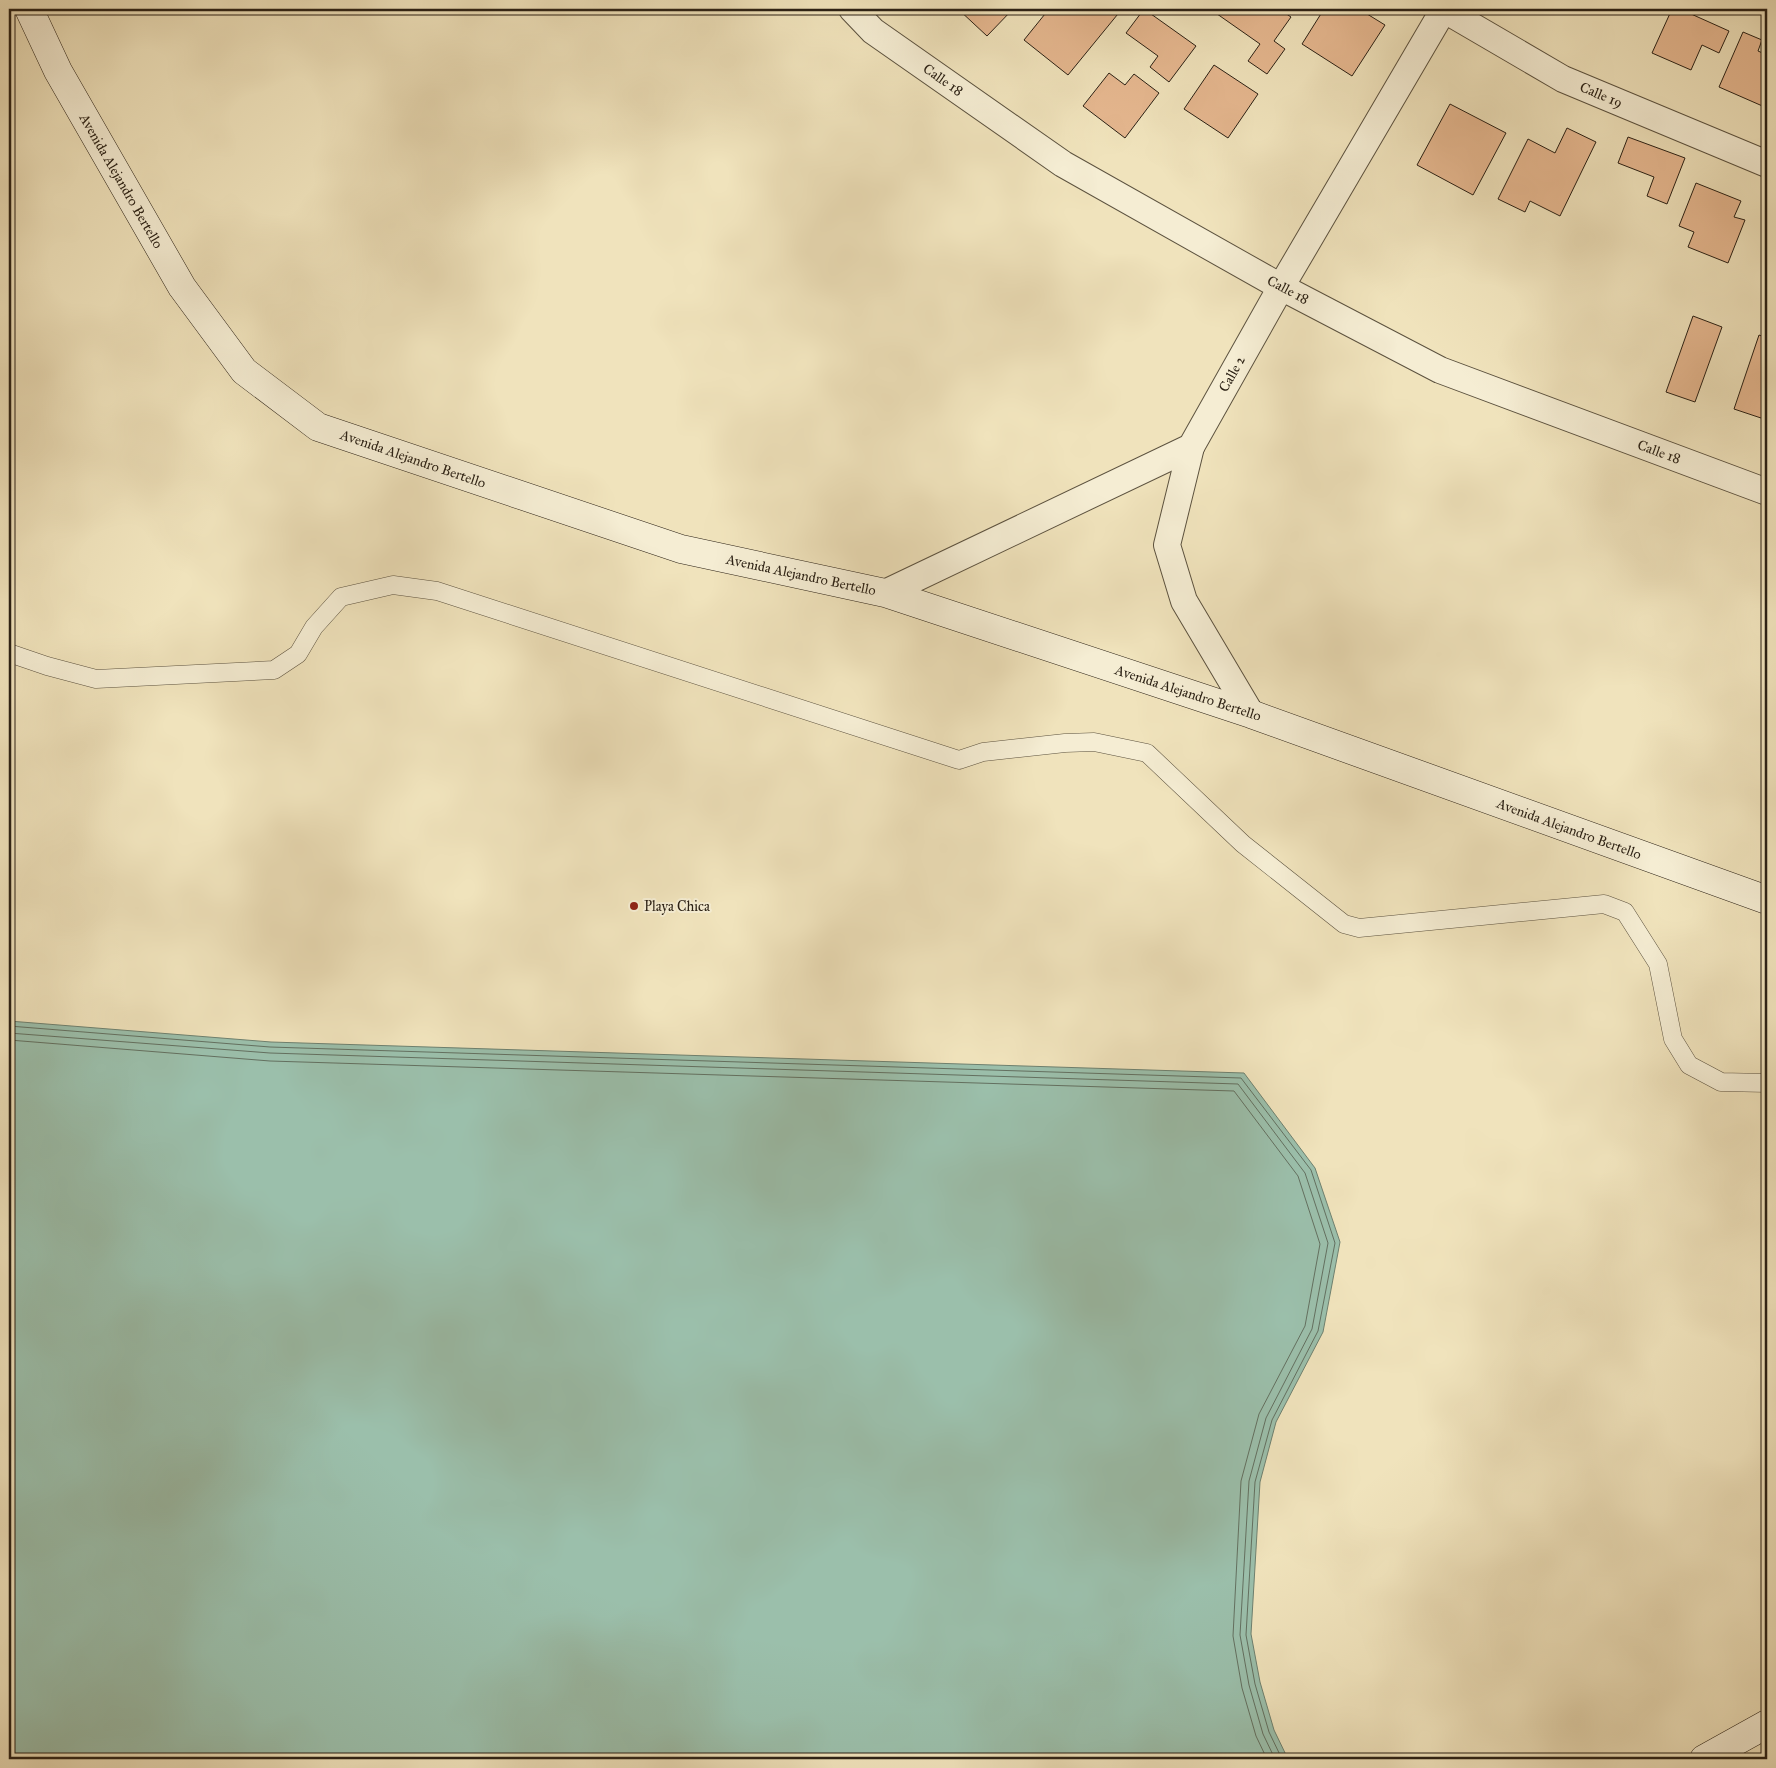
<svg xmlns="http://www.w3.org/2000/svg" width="1776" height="1768" font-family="'IM FELL Great Primer',serif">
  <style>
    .water { fill: #9bbfab; stroke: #6e806f }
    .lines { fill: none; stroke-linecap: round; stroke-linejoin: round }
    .shore { stroke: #637060; stroke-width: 1 }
    .building { fill: #e5b78f; stroke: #2b2115 }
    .service-casing { stroke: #5c523f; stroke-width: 19 }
    .pedestrian-casing { stroke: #5c523f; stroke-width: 28 }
    .secondary-casing { stroke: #2b2115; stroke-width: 29 }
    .service { stroke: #f5edd3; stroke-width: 18 }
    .pedestrian { stroke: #f5edd3; stroke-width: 26 }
    .secondary { stroke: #f5edd3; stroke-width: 28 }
    .poi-dot { fill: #8f2418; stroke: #f5edd3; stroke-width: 2 }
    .labels { text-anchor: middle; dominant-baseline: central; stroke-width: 4; stroke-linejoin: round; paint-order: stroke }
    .street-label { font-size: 14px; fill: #2b2115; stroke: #f5edd3 }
    .poi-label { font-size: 14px; fill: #2b2115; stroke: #f5edd3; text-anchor: start }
  </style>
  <rect width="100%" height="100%" fill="#f0e3bc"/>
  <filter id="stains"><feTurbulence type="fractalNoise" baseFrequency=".004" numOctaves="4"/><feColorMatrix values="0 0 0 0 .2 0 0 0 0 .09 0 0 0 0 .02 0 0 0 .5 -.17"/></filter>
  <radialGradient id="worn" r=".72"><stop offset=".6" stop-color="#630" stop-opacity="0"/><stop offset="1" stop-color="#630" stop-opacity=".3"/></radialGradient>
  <path class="water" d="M9,1021L271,1042L1244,1073L1315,1168L1340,1242L1323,1332L1276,1422L1260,1482L1251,1634L1260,1682L1274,1730L1288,1759H9Z"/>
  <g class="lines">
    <g class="shore">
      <path d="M9,1026L270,1047L1241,1078L1311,1170L1335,1243L1318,1331L1272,1420L1255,1482L1246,1635L1255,1684L1269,1732L1282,1759"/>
      <path d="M9,1033L270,1053L1238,1084L1305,1173L1328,1243L1312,1329L1266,1418L1249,1481L1240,1635L1249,1685L1263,1734L1275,1759"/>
      <path d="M9,1040L270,1061L1234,1091L1298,1176L1320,1244L1305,1326L1259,1414L1241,1481L1233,1636L1242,1688L1256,1736L1267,1759"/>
    </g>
  </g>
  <g class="building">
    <path d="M958,9H1013L987,36Z"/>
    <path d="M1049,9H1122L1068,75L1024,40Z"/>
    <path d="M1144,9L1196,46L1169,82L1150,67L1158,56L1126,33Z"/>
    <path d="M1210,9H1279L1291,17L1274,41L1285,49L1267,74L1248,61L1260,44Z"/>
    <path d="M1324,9H1359L1385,25L1352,76L1302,44Z"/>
    <path d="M1672,9H1680L1729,31L1719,53L1702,45L1691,70L1652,53Z"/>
    <path d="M1743,32L1762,40L1758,51L1767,55V108L1719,87Z"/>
    <path d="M1214,65L1258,94L1228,138L1184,109Z"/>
    <path d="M1109,73L1125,85L1134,74L1159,93L1125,138L1083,106Z"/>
    <path d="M1450,104L1506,133L1473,195L1417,165Z"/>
    <path d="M1567,128L1596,142L1560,216L1530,201L1525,212L1498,199L1528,139L1555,153Z"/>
    <path d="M1628,137L1685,158L1667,204L1647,196L1654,177L1618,163Z"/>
    <path d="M1696,183L1741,201L1734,217L1745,220L1728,263L1688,247L1694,232L1679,226Z"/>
    <path d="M1693,316L1722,327L1695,402L1666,392Z"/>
    <path d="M1759,335L1767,338V420L1734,409Z"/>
  </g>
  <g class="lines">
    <defs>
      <path id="service" d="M9,653L47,666L96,679L274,670L298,654L314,627L341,597L393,585L437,591L959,760L983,752L1065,743L1094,742L1147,753L1243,844L1344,924L1359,928L1604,904L1625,912L1658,964L1673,1039L1689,1065L1721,1082L1767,1083"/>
      <g id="pedestrian">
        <path d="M852,9L873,31L1063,164L1281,287L1440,370L1767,492"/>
        <path d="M1443,9L1563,79L1767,164"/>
        <path d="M1191,447L1167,545L1184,601L1251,714"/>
        <path d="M885,593L1191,447L1281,287L1444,9"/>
      </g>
      <g id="secondary">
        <path d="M29,9L58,71L182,287L244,371L318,427L681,549L885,593L1251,714L1767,900"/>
        <path d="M1704,1759L1767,1724"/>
      </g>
    </defs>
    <use href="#service" class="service-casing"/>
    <use href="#pedestrian" class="pedestrian-casing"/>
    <use href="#secondary" class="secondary-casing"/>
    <use href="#service" class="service"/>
    <use href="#pedestrian" class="pedestrian"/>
    <use href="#secondary" class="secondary"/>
  </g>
  <circle class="poi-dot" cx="634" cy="906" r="5"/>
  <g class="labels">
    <g class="street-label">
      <text transform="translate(943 80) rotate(35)">Calle 18</text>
      <text transform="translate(1601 95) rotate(23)">Calle 19</text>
      <text transform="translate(121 181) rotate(60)">Avenida Alejandro Bertello</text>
      <text transform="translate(1288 290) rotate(28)">Calle 18</text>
      <text transform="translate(1232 374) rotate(-61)">Calle 2</text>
      <text transform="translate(1659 452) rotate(20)">Calle 18</text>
      <text transform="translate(413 459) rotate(19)">Avenida Alejandro Bertello</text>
      <text transform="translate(801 575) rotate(12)">Avenida Alejandro Bertello</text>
      <text transform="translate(1188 693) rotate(18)">Avenida Alejandro Bertello</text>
      <text transform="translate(1569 829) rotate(20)">Avenida Alejandro Bertello</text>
    </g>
    <g class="poi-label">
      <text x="644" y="906">Playa Chica</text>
    </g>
  </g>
  <rect width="1776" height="1768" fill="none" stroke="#f0e3bc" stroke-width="30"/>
  <rect x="10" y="10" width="1756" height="1748" fill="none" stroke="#2b2115" stroke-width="2.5"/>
  <rect x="15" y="15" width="1746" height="1738" fill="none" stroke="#2b2115"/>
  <rect width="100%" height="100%" filter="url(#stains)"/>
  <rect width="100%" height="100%" fill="url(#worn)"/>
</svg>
